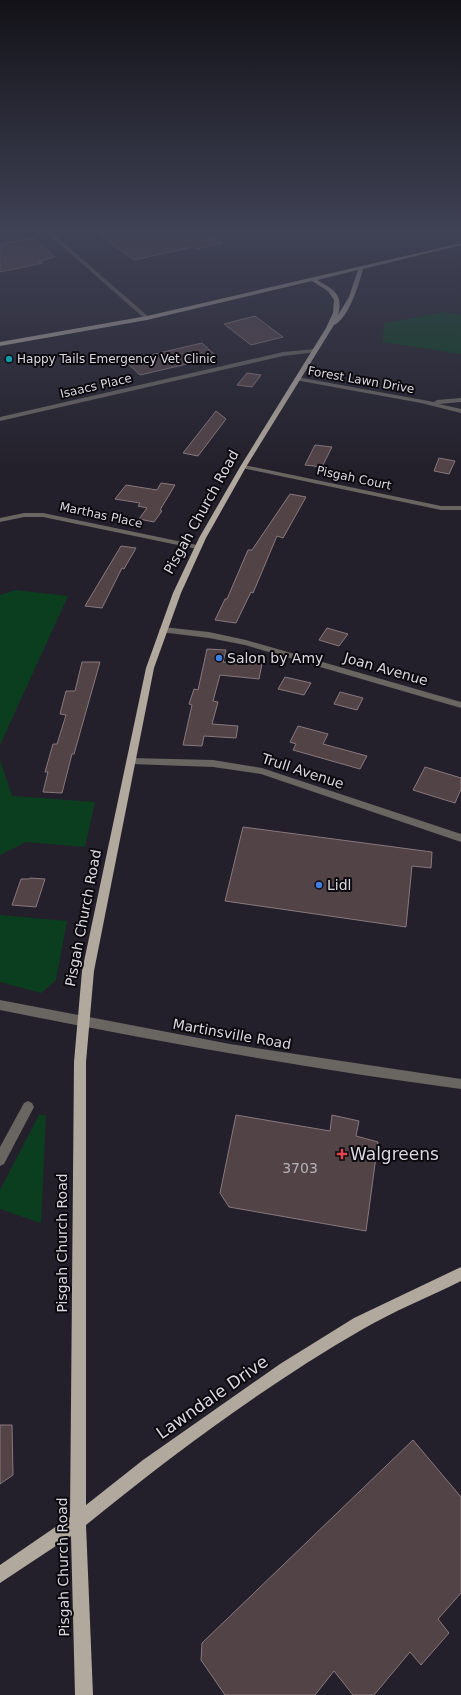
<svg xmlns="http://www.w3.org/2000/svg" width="461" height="1695" font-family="'DejaVu Sans',sans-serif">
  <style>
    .green { fill: #0b3e1f }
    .building { fill: #524347; stroke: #89787d }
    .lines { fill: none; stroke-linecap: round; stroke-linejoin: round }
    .minor { fill: #696560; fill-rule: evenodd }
    .major { fill: #b1a89e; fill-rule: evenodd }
    .culture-dot { fill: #0f9aa8; stroke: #0c0a0f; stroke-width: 1.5 }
    .shop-dot { fill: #3f7fe0; stroke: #0c0a0f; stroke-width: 1.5 }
    .health-dot { fill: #e0444e; stroke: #0c0a0f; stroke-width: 1.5 }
    .labels { text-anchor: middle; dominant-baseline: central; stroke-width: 4; stroke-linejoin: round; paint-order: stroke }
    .far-poi-label { font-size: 12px; fill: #dad8e0; stroke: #0c0a0f; text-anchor: start }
    .far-street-label { font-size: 12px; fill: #dad8e0; stroke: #0c0a0f }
    .street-label { font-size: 14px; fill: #dad8e0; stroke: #0c0a0f }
    .poi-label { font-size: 14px; fill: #dad8e0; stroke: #0c0a0f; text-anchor: start }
    .near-number-label { font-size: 14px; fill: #b8b3ba }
    .near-poi-label { font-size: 17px; fill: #dad8e0; stroke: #0c0a0f; text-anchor: start }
    .near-street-label { font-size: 17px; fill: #dad8e0; stroke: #0c0a0f }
  </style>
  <rect width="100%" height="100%" fill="#23202b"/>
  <g class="green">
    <path d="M444,312L461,315V354L383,342L384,323Z"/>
    <path d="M15,590L68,596L0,745V595Z"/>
    <path d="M0,760L12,796L95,802L85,847L26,842L0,855Z"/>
    <path d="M0,915L67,921L56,980L41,993L0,982Z"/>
    <path d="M39,1115H46L41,1223L0,1209V1190Z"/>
  </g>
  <g class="building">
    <path d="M95,232H204L222,243L196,249L193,247L134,260Z"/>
    <path d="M33,238L55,257L39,261L43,263L0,272V244Z"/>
    <path d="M255,316L283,337L251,345L224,324Z"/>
    <path d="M202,343L217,357L140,375L125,361Z"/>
    <path d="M247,373L261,375L252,387L237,385Z"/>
    <path d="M216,411L226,419L198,456L183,453Z"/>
    <path d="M315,445L332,447L322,467L305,465Z"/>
    <path d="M439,458L455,461L449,474L434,471Z"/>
    <path d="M161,483L175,485L160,510L162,511L154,522L139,519L147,508L138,506L140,503L115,499L126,485L157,490Z"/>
    <path d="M290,494L306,497L283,538L277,536L253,593L251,592L236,623L215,620L225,599H227L248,550H252Z"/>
    <path d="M121,546L136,548L124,569L122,568L102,608L85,606Z"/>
    <path d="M327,628L348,634L339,646L319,640Z"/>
    <path d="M207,649L226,650L223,662L262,664L259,679L220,675L213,701L218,702L212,724L238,726L236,738L204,736L202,746L183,745L192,705L189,704L194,689L198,690Z"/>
    <path d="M82,662H100L74,754H72L62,793L43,792L48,772H45L53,744H57L66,715L60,714L66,691H75Z"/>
    <path d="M285,677L311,683L304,695L278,689Z"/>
    <path d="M340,692L363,698L357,710L334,704Z"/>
    <path d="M298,726L328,734L323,744L367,756L360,769L293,750L296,744L290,742Z"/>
    <path d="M425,767L461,778V789L455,803L413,790Z"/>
    <path d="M243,827L432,852L431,868L412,866L406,927L225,901Z"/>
    <path d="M30,878L45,879L36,907L12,905L21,879H29Z"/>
    <path d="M236,1115L330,1131L332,1115L359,1121L356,1136L378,1142L366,1231L229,1207L220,1193Z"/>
    <path d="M0,1425H12L13,1475L0,1484Z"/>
    <path d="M413,1440L461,1497V1593L438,1619L449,1633L421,1665L410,1652L374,1695H353L334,1671L315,1695H225L201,1660L202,1643Z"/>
  </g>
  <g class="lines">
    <g class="minor">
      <path d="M46,232H51L149,317V319H145Z"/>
      <path d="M315,349L318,351L317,352L283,356L0,421V417L283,352Z"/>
      <path d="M297,377L434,402L437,400L461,398V402L439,404L461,409V413L421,403L295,380L294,379Z"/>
      <path d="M244,465L441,506H461V510H441L242,468L241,467Z"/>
      <path d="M24,513H43L197,545L201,547L197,549L43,517H24L0,522V518Z"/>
      <path d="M163,627L209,632L246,640L461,702V708L245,645L209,638L160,632L159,630Z"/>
      <path d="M131,758L213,760L262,768L461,834V842L261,774L213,767L131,764L126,761Z"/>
      <path d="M0,1000L230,1044L461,1079V1089C306,1068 153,1041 0,1010Z"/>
      <path d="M28,1101L32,1103L34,1107L4,1164L0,1166V1147L24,1103Z"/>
    </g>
    <path class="major" d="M461,243V245L363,269C359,284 349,318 334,325L246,467L206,538L181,593L154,668L94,971L86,1062V1505L143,1460L280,1364L354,1318L461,1267V1281C429,1297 394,1311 363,1329C266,1385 173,1454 86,1525L93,1695H75L71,1536L0,1583V1565L70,1517L74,1062L82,971L146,668L173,593L199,538L240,467L326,328L333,313L334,300L328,291L312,281L147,320L0,346V342L147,316ZM358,270L349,297L338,315C344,294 333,289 317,280Z"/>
  </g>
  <linearGradient id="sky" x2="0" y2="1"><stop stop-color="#131218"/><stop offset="0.49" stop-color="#3f4255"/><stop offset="1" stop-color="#3f4255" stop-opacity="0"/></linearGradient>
  <rect width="461" height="470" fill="url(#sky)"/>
  <circle class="culture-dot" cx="9" cy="359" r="4"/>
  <g class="shop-dot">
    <circle cx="219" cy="658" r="4"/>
    <circle cx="319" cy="885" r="4"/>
  </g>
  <path class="health-dot" d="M340 1148h4v4h4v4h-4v4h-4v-4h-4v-4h4z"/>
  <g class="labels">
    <g class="far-poi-label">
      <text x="17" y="359">Happy Tails Emergency Vet Clinic</text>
    </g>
    <g class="far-street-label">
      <text transform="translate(361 380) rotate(10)">Forest Lawn Drive</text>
      <text transform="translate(96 386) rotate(-13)">Isaacs Place</text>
      <text transform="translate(354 478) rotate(12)">Pisgah Court</text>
      <text transform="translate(101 515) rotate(12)">Marthas Place</text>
    </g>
    <g class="street-label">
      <text transform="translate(201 512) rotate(-61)">Pisgah Church Road</text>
      <text transform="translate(386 669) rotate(16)">Joan Avenue</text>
      <text transform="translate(303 771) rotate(18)">Trull Avenue</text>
      <text transform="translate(83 918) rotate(-79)">Pisgah Church Road</text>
      <text transform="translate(232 1034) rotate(10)">Martinsville Road</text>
      <text transform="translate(62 1243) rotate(-90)">Pisgah Church Road</text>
      <text transform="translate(63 1567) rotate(-91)">Pisgah Church Road</text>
    </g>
    <g class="poi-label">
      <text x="227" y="658">Salon by Amy</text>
      <text x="327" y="885">Lidl</text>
    </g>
    <g class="near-number-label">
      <text x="300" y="1168">3703</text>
    </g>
    <g class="near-poi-label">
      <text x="350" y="1154">Walgreens</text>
    </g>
    <g class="near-street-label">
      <text transform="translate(212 1397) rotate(-35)">Lawndale Drive</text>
    </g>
  </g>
</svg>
